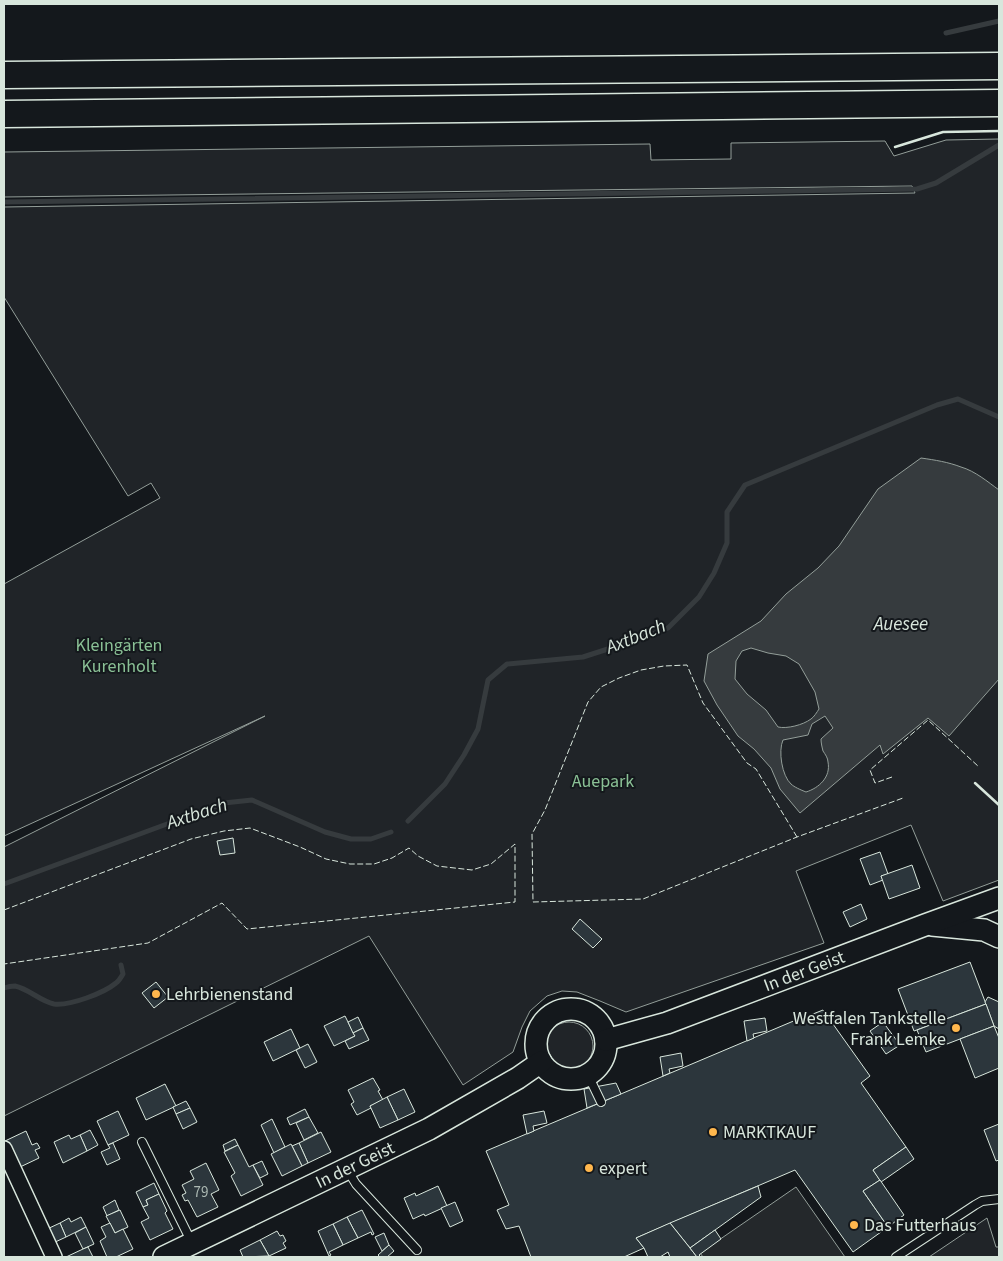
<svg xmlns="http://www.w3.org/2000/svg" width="1003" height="1261" font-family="'Source Sans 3',sans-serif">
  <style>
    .green { fill: #202428; stroke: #939e99 }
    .parking { fill: #24282b; stroke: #939e99 }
    .water { fill: #363b3e; stroke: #939e99; fill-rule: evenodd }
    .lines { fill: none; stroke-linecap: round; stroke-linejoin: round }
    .stream { stroke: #363b3e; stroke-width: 5 }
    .building { fill: #2c363c; stroke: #d8e6dc }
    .lane-casing { stroke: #d8e6dc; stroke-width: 10 }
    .street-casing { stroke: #d8e6dc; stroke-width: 18 }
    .secondary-casing { stroke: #d8e6dc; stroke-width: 24 }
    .highway-casing { stroke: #d8e6dc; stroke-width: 29 }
    .lane { stroke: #14181c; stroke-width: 8 }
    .street { stroke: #14181c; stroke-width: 15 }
    .secondary { stroke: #14181c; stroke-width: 21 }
    .highway { stroke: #14181c; stroke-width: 26 }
    .fence { stroke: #d8e6dc; stroke-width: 1; stroke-dasharray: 6 2.5; stroke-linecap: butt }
    .wall { stroke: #d8e6dc; stroke-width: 2.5 }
    .poi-dot { fill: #ffb74d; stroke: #14181c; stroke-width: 2 }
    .labels { text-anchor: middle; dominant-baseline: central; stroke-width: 4; stroke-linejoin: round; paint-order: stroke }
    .number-label { font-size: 15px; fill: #adbab4 }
    .park-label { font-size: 18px; fill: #8ac095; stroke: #14181c }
    .street-label { font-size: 18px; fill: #d8e6dc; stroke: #14181c }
    .poi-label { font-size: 18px; fill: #d8e6dc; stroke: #14181c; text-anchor: start }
    .water-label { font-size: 19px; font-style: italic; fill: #d8e6dc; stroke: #14181c }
  </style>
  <rect width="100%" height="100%" fill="#14181c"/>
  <g class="green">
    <path d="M999,139V880L943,901L911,825L796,871L824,943L626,1012L600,1001L577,992L562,991L547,996L530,1011L522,1027L513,1052L463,1085L369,936L4,1116V847L265,716L4,836V584L160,498L151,483L128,496L4,297V207L915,193L912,186L4,197V152L650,144L651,160L731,159V143L885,141L894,156L946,140Z"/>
    <circle cx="569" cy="1046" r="24"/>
    <path d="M987,1218L996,1247H999V1257H929Z"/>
  </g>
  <path class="parking" d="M796,1187L845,1257H703L700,1253Z"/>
  <path class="water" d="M921,458C935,460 948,462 961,467C975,471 988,482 999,490V679L949,736L928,718L883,754L880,745L800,813L780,789L771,768L754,749L738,736L717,705L704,681L708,654L761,621L786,594L818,568L839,546L878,489ZM751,648L768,653L786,656L799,664L815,692L819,709C817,712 814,717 811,719C803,725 787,729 778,727L766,710L747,694L735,679L736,661L742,651ZM825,716L833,728L821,739C821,743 822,747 823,751C825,754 828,758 828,762C831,777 819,788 806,792C801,790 794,787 791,784C782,776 778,751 783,740L808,735L812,724Z"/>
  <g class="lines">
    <g class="stream">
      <path d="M946,33L999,21"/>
      <path d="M4,202L917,189L936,183L999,145"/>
      <path d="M408,821L445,784L464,755L478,729L488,680L507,664L583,657L642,638L668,628L699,597L714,573L727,543V512L745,485L937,405L958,399L999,417"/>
      <path d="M4,884L224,803L252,800L325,832L351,839H371L391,832"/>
      <path d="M4,988C7,987 12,986 15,986C29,989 40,1001 54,1004C70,1006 104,993 116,983C119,981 121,977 123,974L121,965"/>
    </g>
  </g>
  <g class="building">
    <path d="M233,838L235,853L220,855L217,841Z"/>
    <path d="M880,852L888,874L881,876L883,880L870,885L860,859Z"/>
    <path d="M912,865L920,888L889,899L881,876Z"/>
    <path d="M861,904L867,919L850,927L843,912Z"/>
    <path d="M580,919L602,939L593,948L572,929Z"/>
    <path d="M970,962L986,1004L914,1031L898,989Z"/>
    <path d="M156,982L168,997L154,1008L142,993Z"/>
    <path d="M988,997L999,1002V1029L994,1026L985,1002Z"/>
    <path d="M986,1004L994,1026L926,1052L917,1030Z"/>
    <path d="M823,1010L870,1076L861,1083L906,1147L873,1170L880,1180L863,1191L888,1227L853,1252L795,1170L636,1238L644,1248L624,1257H531L519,1226L506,1229L497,1210L509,1205L486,1151L803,1017V1018Z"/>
    <path d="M345,1016L355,1036L334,1046L324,1026Z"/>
    <path d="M358,1017L363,1028L353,1033L348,1022Z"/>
    <path d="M765,1018L767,1031L753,1034L754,1038L747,1041L744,1021Z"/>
    <path d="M883,1022L900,1045L886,1054L870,1031Z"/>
    <path d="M994,1026L999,1038V1068L975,1078L960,1039Z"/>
    <path d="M363,1028L369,1040L349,1049L345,1041L355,1036L353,1033Z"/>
    <path d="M291,1029L300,1048L273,1061L264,1042Z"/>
    <path d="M308,1044L317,1062L305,1068L296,1050Z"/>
    <path d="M681,1053L683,1066L669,1069L670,1073L663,1076L660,1057Z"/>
    <path d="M373,1078L380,1090L378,1091L383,1100L370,1106L371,1108L357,1115L351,1104L354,1102L348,1090Z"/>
    <path d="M616,1083L621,1094L587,1108L584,1089Z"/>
    <path d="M165,1084L176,1106L146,1120L136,1098Z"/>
    <path d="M404,1089L415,1112L398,1120L387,1097Z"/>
    <path d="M387,1097L398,1120L380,1128L370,1106Z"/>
    <path d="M186,1101L190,1108L176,1114L173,1107Z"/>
    <path d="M190,1108L197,1122L183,1129L176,1114Z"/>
    <path d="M305,1109L309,1117L290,1125L287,1118Z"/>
    <path d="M118,1111L129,1135L108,1145L97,1121Z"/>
    <path d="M544,1111L547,1123L533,1126L534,1131L527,1134L523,1115Z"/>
    <path d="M309,1117L318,1133L304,1140L296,1123Z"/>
    <path d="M272,1119L285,1147L274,1153L261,1125Z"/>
    <path d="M999,1124V1160L996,1161L984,1130Z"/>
    <path d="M90,1130L98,1145L87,1151L80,1135Z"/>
    <path d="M26,1131L32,1145L37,1143L40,1148L35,1150L39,1158L18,1168L5,1141Z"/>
    <path d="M321,1132L331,1152L308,1163L299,1143Z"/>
    <path d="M69,1135L71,1139L80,1135L87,1151L63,1163L54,1142Z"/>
    <path d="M235,1139L238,1145L225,1151L223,1145Z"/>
    <path d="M113,1143L120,1159L107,1165L101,1152L110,1148L108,1145Z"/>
    <path d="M299,1143L308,1163L302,1166L292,1146Z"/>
    <path d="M291,1144L302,1166L282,1176L271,1154Z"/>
    <path d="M238,1145L249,1167L253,1165L263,1185L241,1196L231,1176L235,1173L224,1152Z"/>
    <path d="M906,1147L914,1159L881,1182L873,1170Z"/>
    <path d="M262,1161L268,1174L260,1178L253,1165Z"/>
    <path d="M206,1163L219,1190L211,1194L218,1207L197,1217L188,1200L185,1201L182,1195L186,1193L182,1185L194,1179L190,1171Z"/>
    <path d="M880,1180L904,1215L888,1227L863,1191Z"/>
    <path d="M154,1183L159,1194L146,1200L148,1205L143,1207L136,1192Z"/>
    <path d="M438,1186L447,1206L425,1216L424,1214L413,1219L404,1198L415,1193L416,1196Z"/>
    <path d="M758,1186L761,1197L690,1248L670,1223Z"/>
    <path d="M159,1194L167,1211L165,1213L173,1229L150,1240L141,1222L149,1218L143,1207L148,1205L146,1200Z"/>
    <path d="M115,1200L119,1210L107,1216L103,1207Z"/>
    <path d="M455,1202L463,1221L450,1227L441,1208Z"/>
    <path d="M120,1210L128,1227L115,1233L106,1216Z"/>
    <path d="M362,1210L374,1234L372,1235L371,1232L358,1238L347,1217Z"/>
    <path d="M81,1217L86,1227L66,1237L60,1223L69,1218L71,1222Z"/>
    <path d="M347,1217L358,1238L343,1245L333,1224Z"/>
    <path d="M60,1223L66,1237L51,1244L45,1230Z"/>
    <path d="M110,1223L115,1233L123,1229L133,1249L116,1257H107L100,1241L106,1237L101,1227Z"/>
    <path d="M670,1223L690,1248L697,1257H670L668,1252L660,1257H648L644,1248L636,1238Z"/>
    <path d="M333,1224L343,1245L329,1252L331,1255L329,1256L318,1231Z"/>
    <path d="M86,1227L94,1244L83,1249L75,1233Z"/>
    <path d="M715,1230L721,1239L699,1255L701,1257H697L690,1248Z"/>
    <path d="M277,1231L280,1236L283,1235L286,1241L283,1243L286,1248L269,1256L260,1240Z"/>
    <path d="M384,1233L389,1245L382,1251L375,1237Z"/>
    <path d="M260,1240L269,1256L243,1257L240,1250Z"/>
    <path d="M389,1245L394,1251L387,1257H380L378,1255Z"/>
    <path d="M88,1247L93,1257H66L83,1249Z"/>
  </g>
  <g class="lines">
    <defs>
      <g id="lane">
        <path d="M588,1075L601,1102"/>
        <path d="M142,1142L191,1241"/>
        <path d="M348,1171L356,1184L417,1250"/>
        <path d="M896,1257L975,1205L982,1201L999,1199"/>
      </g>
      <path id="street" d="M4,1149L54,1257"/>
      <g id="secondary">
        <path d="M932,925L984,930L999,937"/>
        <circle cx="571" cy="1044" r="35"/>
        <path id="s1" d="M606,1040L667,1023L925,925L999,898"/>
        <path id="s2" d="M164,1257L429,1129L518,1078L541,1062"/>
      </g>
      <g id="highway">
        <path d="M4,75L999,66"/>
        <path d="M4,114L999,103"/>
      </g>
    </defs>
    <use href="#lane" class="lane-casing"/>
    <use href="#street" class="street-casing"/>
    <use href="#secondary" class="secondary-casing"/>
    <use href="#highway" class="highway-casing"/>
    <use href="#lane" class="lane"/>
    <use href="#street" class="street"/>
    <use href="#secondary" class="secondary"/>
    <use href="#highway" class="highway"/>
    <g class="fence">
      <path d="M892,777L875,783L870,770L928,720L979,767"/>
      <path d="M797,837L756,769L747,763L703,703L687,665L664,666L641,670L619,678L601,687L588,702L545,810L532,834L533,902L643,899L797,837L903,798"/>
      <path d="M4,910L191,839L224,831L250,828L300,847L326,859L350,864H374L392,858L409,848L418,856L437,866L472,870L491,864L515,844V902L247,929L222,903L148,943L4,964"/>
    </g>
    <g class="wall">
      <path d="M895,147L943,132L999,131"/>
      <path d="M975,783L999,805"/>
    </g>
  </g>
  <g class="poi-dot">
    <circle cx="156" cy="994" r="5"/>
    <circle cx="956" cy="1028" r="5"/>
    <circle cx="713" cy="1132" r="5"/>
    <circle cx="589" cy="1168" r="5"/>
    <circle cx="854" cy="1225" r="5"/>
  </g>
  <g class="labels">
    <g class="number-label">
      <text x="201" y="1192">79</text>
    </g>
    <g class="park-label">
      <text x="119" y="645">Kleingärten<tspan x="119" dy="21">Kurenholt</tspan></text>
      <text x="603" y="781">Auepark</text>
    </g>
    <g class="street-label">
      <text stroke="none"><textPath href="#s1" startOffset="210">In der Geist</textPath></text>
      <text stroke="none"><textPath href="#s2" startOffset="212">In der Geist</textPath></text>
    </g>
    <g class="poi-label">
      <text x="166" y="994">Lehrbienenstand</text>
      <text x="946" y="1018" text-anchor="end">Westfalen Tankstelle<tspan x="946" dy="21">Frank Lemke</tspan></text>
      <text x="723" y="1132">MARKTKAUF</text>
      <text x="599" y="1168">expert</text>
      <text x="864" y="1225">Das Futterhaus</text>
    </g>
    <g class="water-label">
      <text x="901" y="624">Auesee</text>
      <text transform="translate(636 637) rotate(-22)">Axtbach</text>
      <text transform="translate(197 814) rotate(-18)">Axtbach</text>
    </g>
  </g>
  <rect width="1003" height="1261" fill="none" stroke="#d8e6dc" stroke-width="10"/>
</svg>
